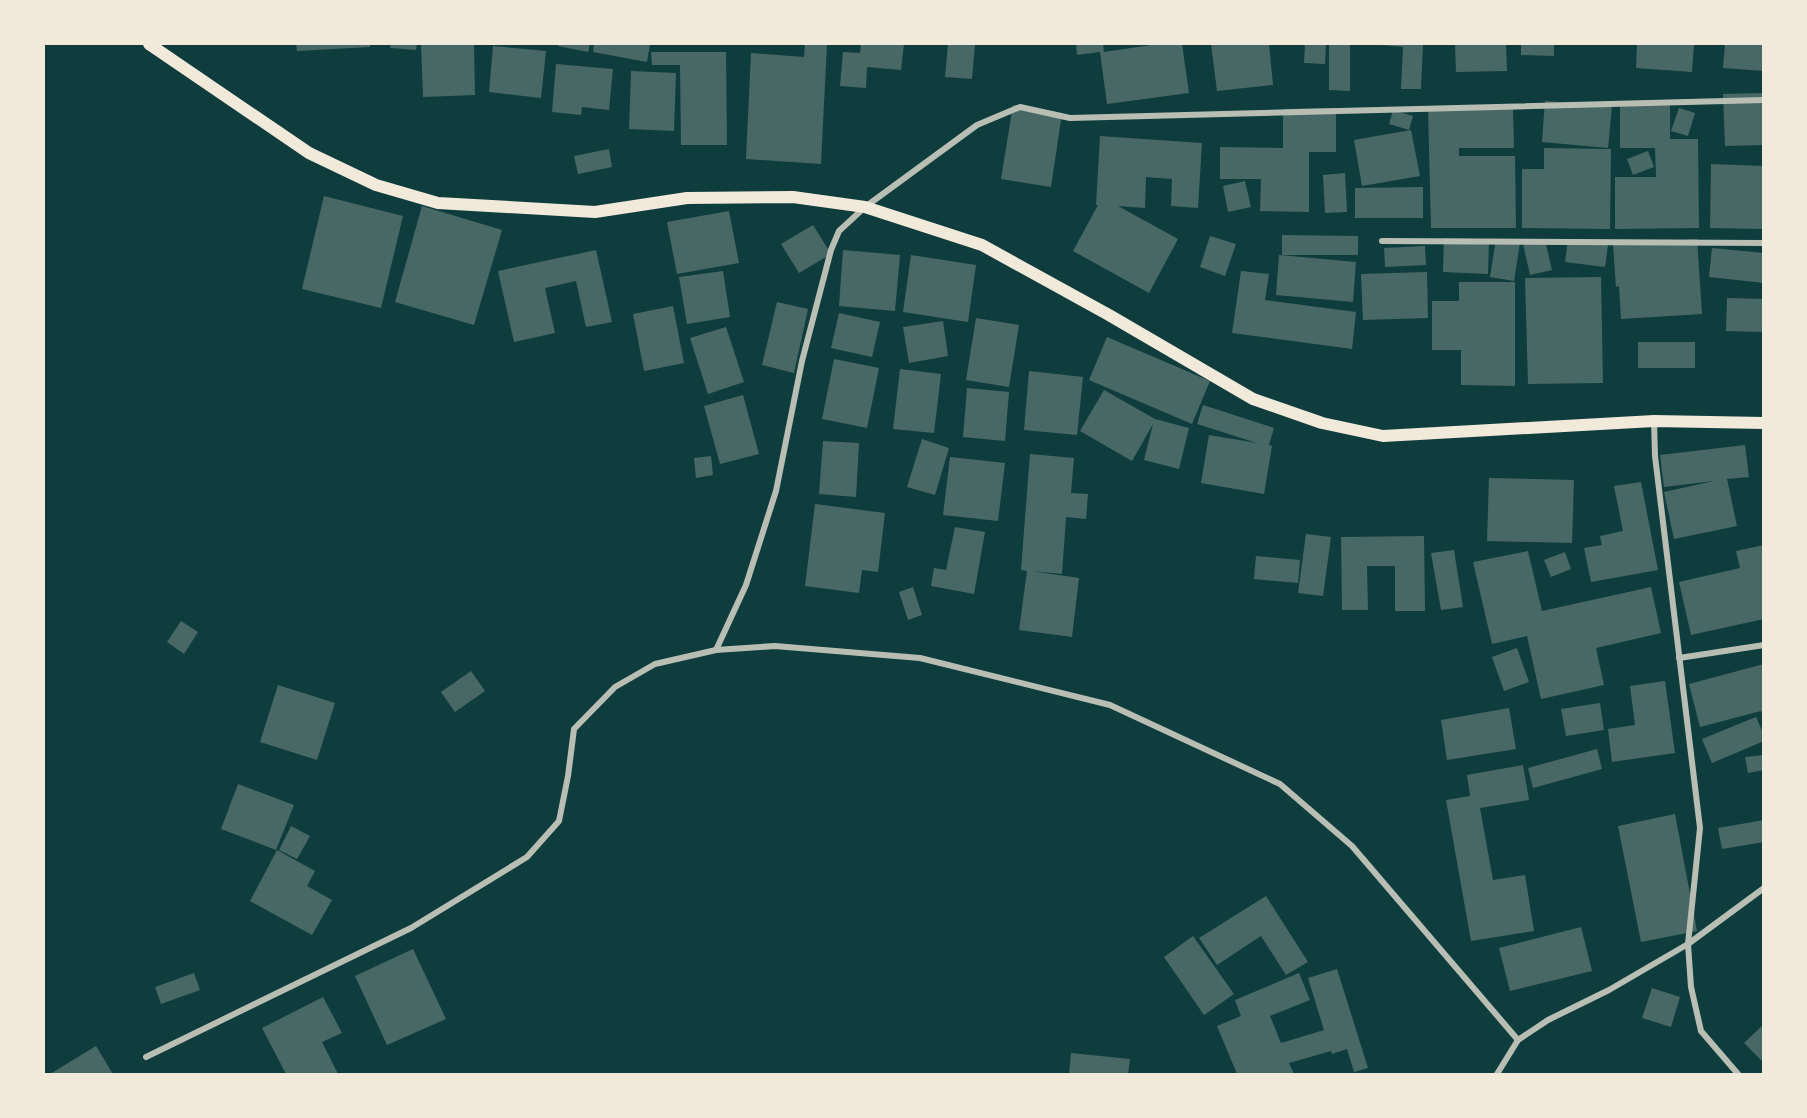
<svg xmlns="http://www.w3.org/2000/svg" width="1807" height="1118" font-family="'Roboto Condensed',sans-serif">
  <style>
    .building { fill: #486865 }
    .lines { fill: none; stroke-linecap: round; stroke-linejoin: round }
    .minor { stroke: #b8beb3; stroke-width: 6 }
    .secondary { stroke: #f1e9da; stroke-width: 12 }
  </style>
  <rect width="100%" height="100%" fill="#0f3d3e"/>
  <g class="building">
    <path d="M296,44H370V47L297,51Z"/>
    <path d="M391,44H417L416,50L390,48Z"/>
    <path d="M421,44H474L475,95L423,97Z"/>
    <path d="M559,44H590L588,52L558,46Z"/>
    <path d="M594,44H650L647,62L593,52Z"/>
    <path d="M805,44H827L821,164L746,159L751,53L804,57Z"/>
    <path d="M861,44H904L901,70L867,67L866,88L840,86L843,52L860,53Z"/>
    <path d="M948,44H975L972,79L945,77Z"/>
    <path d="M1076,44H1103L1104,52L1158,44H1182L1189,93L1107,104L1100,52L1077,55Z"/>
    <path d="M1211,44H1269L1273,85L1217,91Z"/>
    <path d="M1305,44H1326L1325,64L1304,63Z"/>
    <path d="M1329,44H1350V91L1329,90Z"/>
    <path d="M1382,44H1423L1421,89H1401L1403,47L1382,45Z"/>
    <path d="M1455,44H1506L1507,71L1456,72Z"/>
    <path d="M1521,44H1554V56L1521,55Z"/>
    <path d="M1637,44H1694L1692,72L1636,68Z"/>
    <path d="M1725,44H1764V71L1723,68Z"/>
    <path d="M493,46L546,51L541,98L489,92Z"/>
    <path d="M651,52H726L727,145H681L680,65H652Z"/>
    <path d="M556,64L613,69L609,110L582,107L581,115L552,112Z"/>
    <path d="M631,71L676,73L674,131L629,129Z"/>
    <path d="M1764,93V145L1725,146L1723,94Z"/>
    <path d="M1545,101L1612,106L1608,148L1542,142Z"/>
    <path d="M1013,105L1062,113L1051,187L1001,179Z"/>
    <path d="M1670,105V139H1698L1699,228L1615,229V177H1656L1655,148H1620V106Z"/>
    <path d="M1336,108V152H1309V212L1260,211L1261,179H1220V147L1283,148V109Z"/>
    <path d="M1428,108L1513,109L1514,148H1459V156H1515L1516,228H1431Z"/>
    <path d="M1679,108L1695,113L1688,136L1671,131Z"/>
    <path d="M1393,110L1413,116L1409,130L1389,124Z"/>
    <path d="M1411,130L1420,176L1362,186L1354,140Z"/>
    <path d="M1100,136L1202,143L1198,208L1171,206L1172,179L1146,177L1145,208L1118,206L1178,239L1149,293L1073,251L1098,205H1096Z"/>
    <path d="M1544,148L1611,149L1610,229L1522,228V169H1544Z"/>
    <path d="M609,149L612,167L578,174L574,156Z"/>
    <path d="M1648,151L1654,167L1633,175L1627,159Z"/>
    <path d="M1711,164L1764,166V229L1710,228Z"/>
    <path d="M1345,173L1347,212L1325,213L1323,175Z"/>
    <path d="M1245,181L1251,207L1228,212L1223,186Z"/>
    <path d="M1423,187V218H1355V188Z"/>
    <path d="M324,196L403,216L381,308L302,289Z"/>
    <path d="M422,206L502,230L474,325L395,302Z"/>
    <path d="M729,211L739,263L677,274L667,222Z"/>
    <path d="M813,225L831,254L799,273L781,244Z"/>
    <path d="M1282,235L1358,236V255H1282Z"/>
    <path d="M1210,236L1236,244L1225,276L1200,267Z"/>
    <path d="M1444,238L1489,240L1488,274L1443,272Z"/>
    <path d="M1496,239L1520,243L1514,281L1490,277Z"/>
    <path d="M1568,239L1608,245L1605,267L1565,262Z"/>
    <path d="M1697,239L1702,314L1621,319L1619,286L1616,287L1613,245Z"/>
    <path d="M1545,240L1552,270L1530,275L1523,244Z"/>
    <path d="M1425,246L1426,265L1385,267L1384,248Z"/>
    <path d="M1712,248L1764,253V283L1709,277Z"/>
    <path d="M596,250L612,322L586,327L576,281L545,288L555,333L514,342L498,271Z"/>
    <path d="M843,250L900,255L895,311L839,306Z"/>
    <path d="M911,255L976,265L968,322L903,312Z"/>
    <path d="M1279,255L1356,262L1353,302L1276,295Z"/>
    <path d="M723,271L730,317L687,324L679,277Z"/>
    <path d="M1241,271L1269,274L1265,300L1356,312L1352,349L1232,333Z"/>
    <path d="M1427,272L1428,318L1363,320L1361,274Z"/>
    <path d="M1601,277L1603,383L1528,384L1525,278Z"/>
    <path d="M1459,282H1515V386L1461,385V350H1432V301H1459Z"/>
    <path d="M1727,298L1764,299V332L1726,331Z"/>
    <path d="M777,302L808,309L794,373L762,365Z"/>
    <path d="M673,306L684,363L644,371L633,314Z"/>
    <path d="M839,313L880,322L872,357L831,348Z"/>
    <path d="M976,318L1019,325L1009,387L966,380Z"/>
    <path d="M943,321L948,356L909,363L903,327Z"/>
    <path d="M726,327L744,382L708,394L690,338Z"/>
    <path d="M1107,337L1210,381L1192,424L1089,380Z"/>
    <rect x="1638" y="342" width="57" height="26"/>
    <path d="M834,359L879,368L867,428L822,419Z"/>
    <path d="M900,369L941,374L934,433L893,429Z"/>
    <path d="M1029,371L1083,377L1077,435L1024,430Z"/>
    <path d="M967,388L1009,392L1005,441L963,437Z"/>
    <path d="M1104,390L1155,419L1189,428L1179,469L1144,460L1153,424L1132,461L1080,431Z"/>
    <path d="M743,395L759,454L720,464L704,406Z"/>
    <path d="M1203,405L1274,428L1269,445L1272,446L1264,494L1201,483L1209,435L1257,443L1197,424Z"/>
    <path d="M922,439L949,448L935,495L907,487Z"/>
    <path d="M823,441L859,443L856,497L819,494Z"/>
    <path d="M1745,445L1749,477L1727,479L1737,526L1674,539L1664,492L1714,481L1664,487L1660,455Z"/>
    <path d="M1030,454L1074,458L1071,493L1088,494L1086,519L1066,517L1062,574L1031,571L1079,578L1072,637L1019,630L1027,571L1021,570Z"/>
    <path d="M711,456L713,475L696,478L694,458Z"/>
    <path d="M950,457L1005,463L998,521L943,515Z"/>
    <path d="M1489,478L1574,480L1572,543L1487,541Z"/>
    <path d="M1641,482L1658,570L1591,582L1584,548L1602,545L1600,536L1623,531L1614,486Z"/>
    <path d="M815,504L885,513L878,572L862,570L859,593L805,586Z"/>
    <path d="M955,527L985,532L974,594L931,586L934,568L946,570Z"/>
    <path d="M1306,534L1331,537L1323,596L1298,593Z"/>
    <path d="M1424,536L1425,611H1395V566H1367L1368,610H1342L1341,537Z"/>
    <path d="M1764,545V619L1691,635L1679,582L1740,568L1736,551Z"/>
    <path d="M1454,550L1463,607L1441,610L1431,553Z"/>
    <path d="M1528,551L1542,611L1651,587L1661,633L1596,648L1604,685L1541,699L1527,636L1492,644L1473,562Z"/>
    <path d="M1565,552L1571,569L1551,577L1544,560Z"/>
    <path d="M1256,556L1300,560L1298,583L1254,579Z"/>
    <path d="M913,587L922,615L908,620L899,592Z"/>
    <path d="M181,621L198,632L184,654L167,642Z"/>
    <path d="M1517,648L1529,682L1504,691L1492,657Z"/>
    <path d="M1764,664V719L1761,711L1700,727L1689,684Z"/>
    <path d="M471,671L485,691L455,712L441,692Z"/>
    <path d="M1665,681L1675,753L1612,762L1608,729L1635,725L1630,686Z"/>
    <path d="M278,685L335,703L317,760L260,742Z"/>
    <path d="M1600,703L1604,730L1566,736L1561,709Z"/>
    <path d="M1509,708L1516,749L1447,760L1441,720Z"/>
    <path d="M1756,717L1764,735V741L1712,763L1702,739Z"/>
    <path d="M1597,749L1602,769L1533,788L1528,768Z"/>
    <path d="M1764,755V770L1748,773L1745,757Z"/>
    <path d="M1523,765L1529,800L1480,808L1493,880L1525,875L1534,931L1471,941L1446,800L1470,796L1467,775Z"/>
    <path d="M238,784L294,805L276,850L221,829Z"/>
    <path d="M1675,814L1697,931L1641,942L1618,826Z"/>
    <path d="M1764,820V842L1722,849L1718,828Z"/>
    <path d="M291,826L310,836L297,859L279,850Z"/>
    <path d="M277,850L315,871L307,886L332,900L312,935L250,901Z"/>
    <path d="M1266,896L1308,962L1286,975L1261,936L1217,965L1199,938Z"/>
    <path d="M1581,927L1592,971L1510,991L1499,948Z"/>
    <path d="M1193,936L1234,994L1204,1015L1164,957Z"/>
    <path d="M413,949L446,1019L387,1045L355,976Z"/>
    <path d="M1337,969L1368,1068L1354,1072L1347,1049L1332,1054L1331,1051L1289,1063L1294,1074H1237L1217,1026L1241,1016L1235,1000L1299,973L1310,1000L1270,1016L1281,1043L1324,1030L1308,978Z"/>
    <path d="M194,973L200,990L161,1004L155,987Z"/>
    <path d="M1652,988L1680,997L1671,1027L1642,1018Z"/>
    <path d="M323,997L342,1033L322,1042L338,1074H286L262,1028Z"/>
    <path d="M1764,1024V1063L1744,1043Z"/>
    <path d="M96,1046L113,1074H50Z"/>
    <path d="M1071,1053L1130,1059L1128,1074H1069Z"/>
  </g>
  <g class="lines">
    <g class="minor">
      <path d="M1382,241L1764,243"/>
      <path d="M1654,421L1655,456L1700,828L1688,944L1691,987L1701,1031L1738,1074"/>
      <path d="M716,650L746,585L776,491L802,361L831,250L839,231L865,207L977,125L1020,107L1070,118L1764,100"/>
      <path d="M1679,658L1764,645"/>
      <path d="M146,1057L411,928L527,857L559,821L568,776L574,729L615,687L655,664L716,650L775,646L920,658L1110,705L1280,784L1352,846L1518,1040"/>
      <path d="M1497,1074L1518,1040L1548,1020L1609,990L1688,944L1764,888"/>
    </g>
    <path class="secondary" d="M149,44L309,153L376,185L438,203L595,212L687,198L793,197L865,207L982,245L1109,315L1253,399L1322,423L1383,436L1654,421L1764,423"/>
  </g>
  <rect width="1807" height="1118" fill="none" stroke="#f1e9da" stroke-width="90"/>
</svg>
